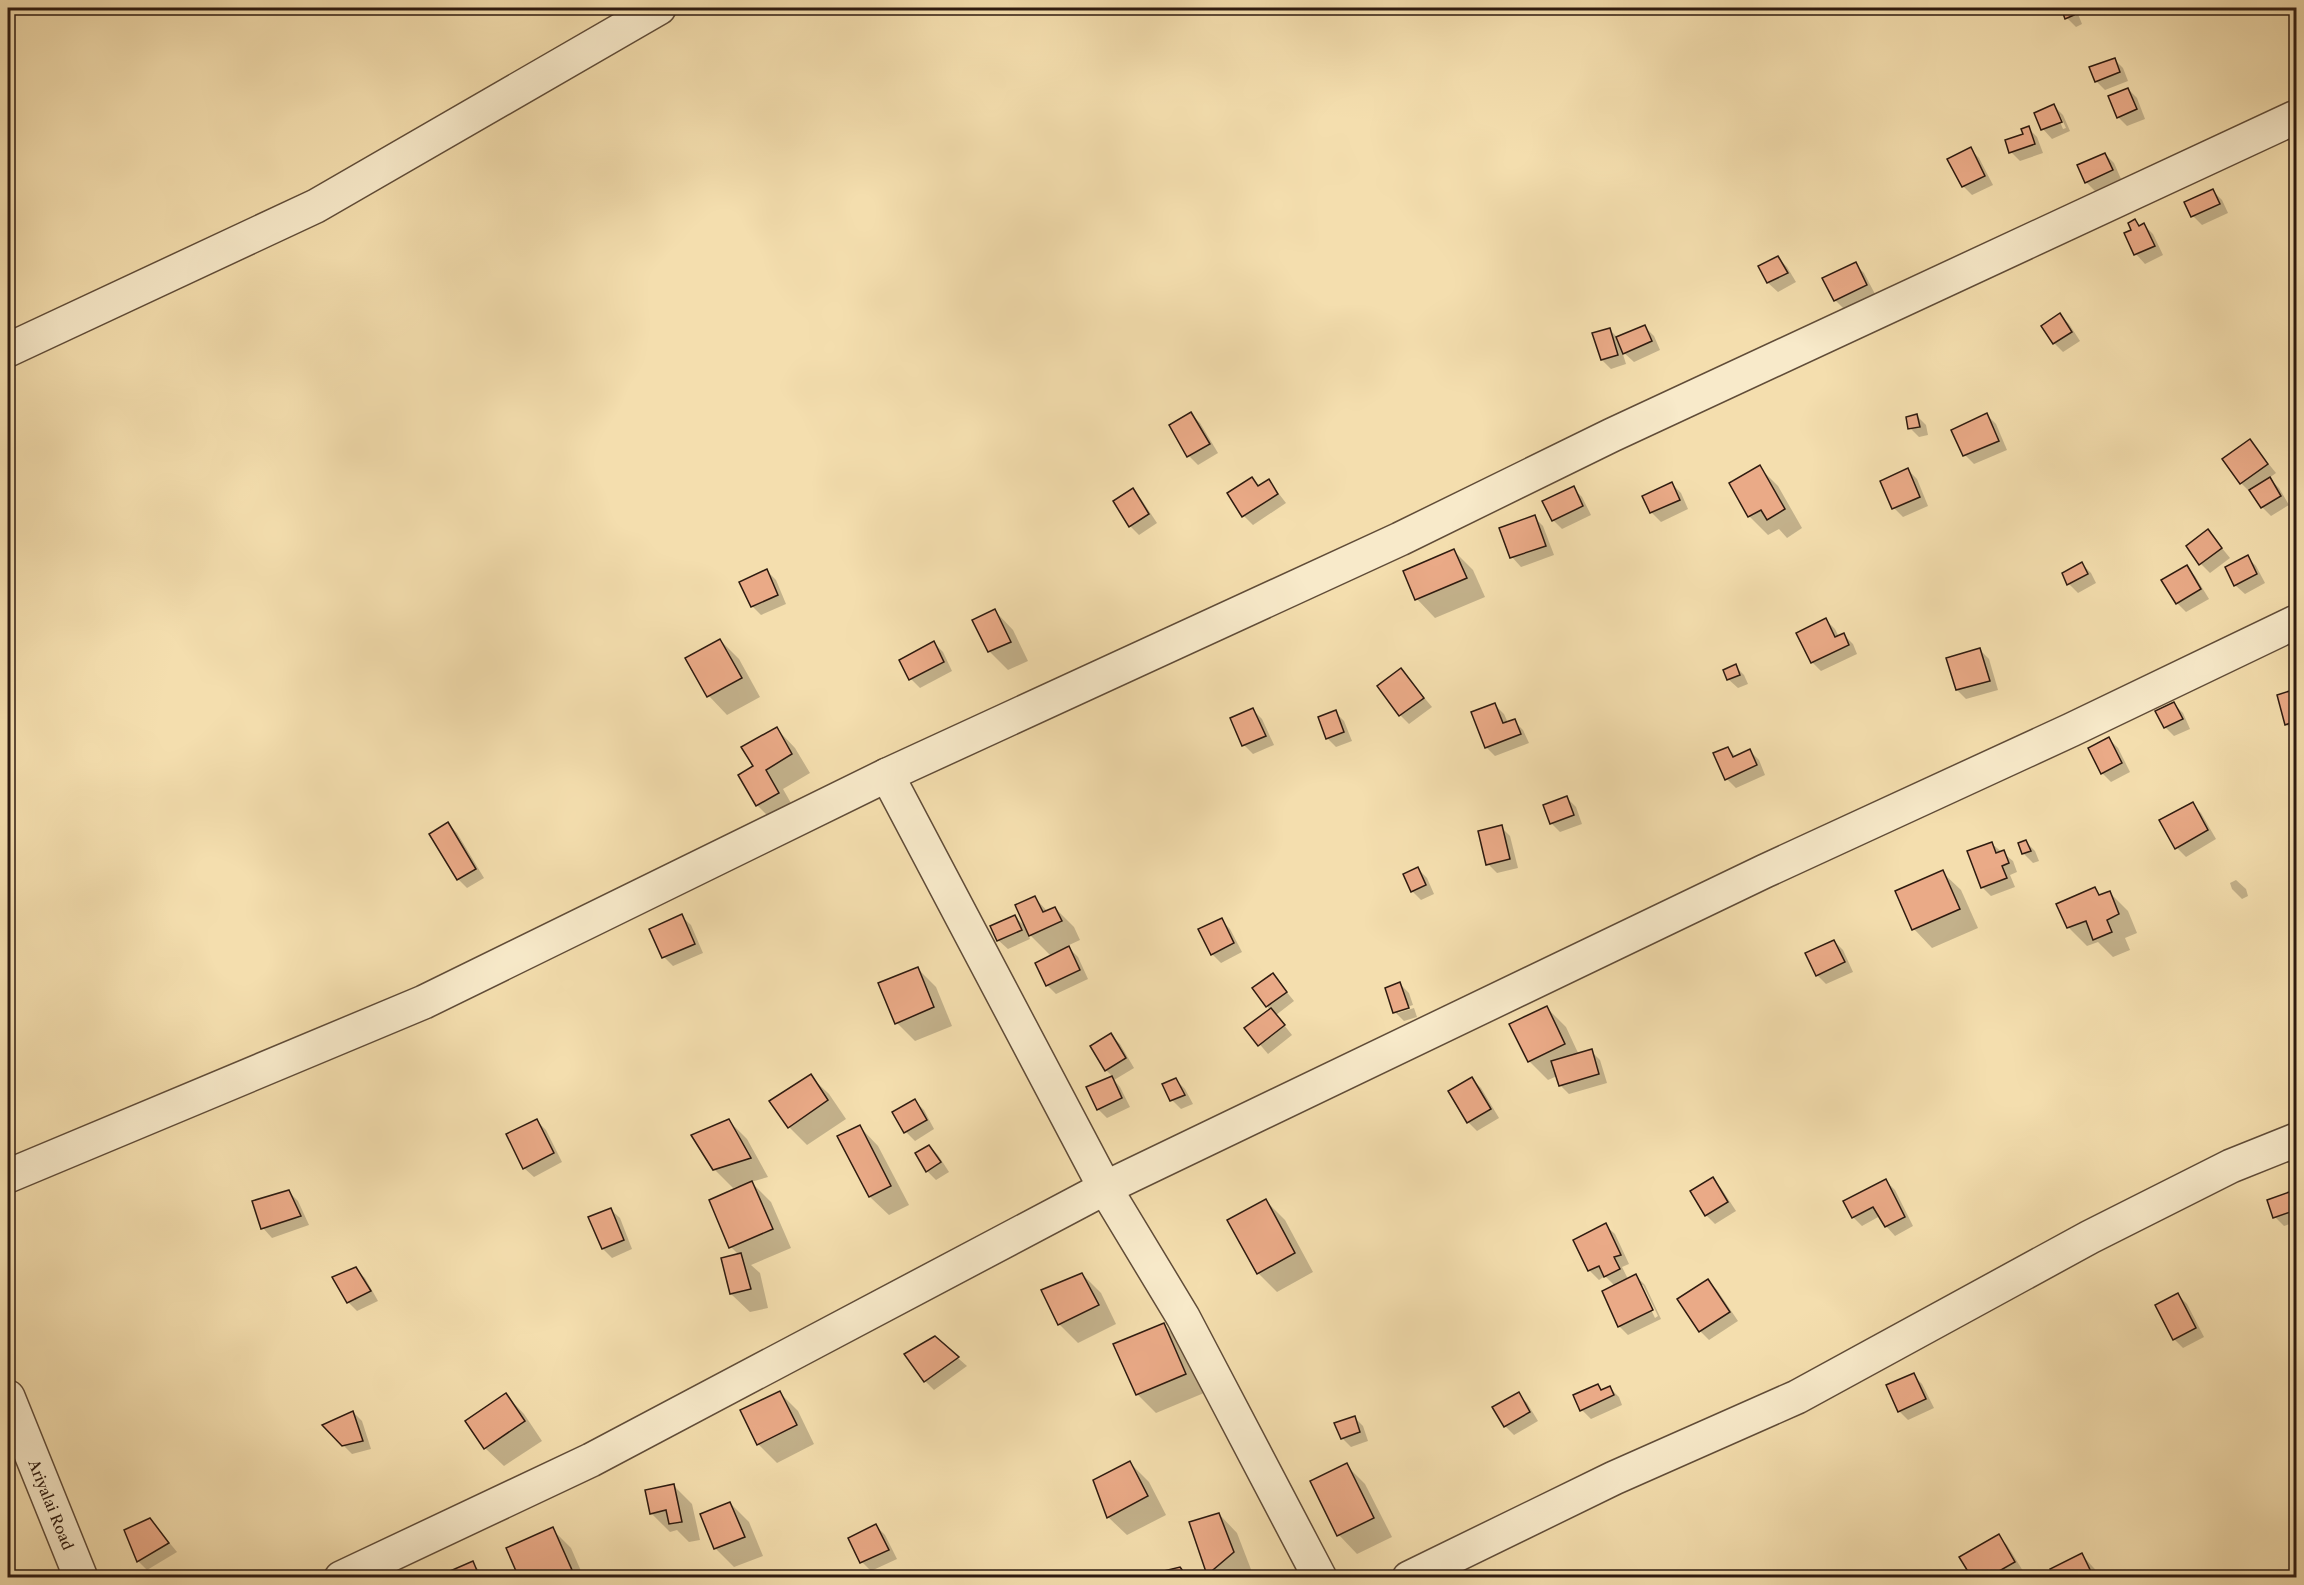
<svg xmlns="http://www.w3.org/2000/svg" width="2304" height="1585" font-family="'Libre Caslon Text',serif">
  <style>
    .shadow { fill: #0003; fill-rule: evenodd }
    .building { fill: #eaaa87; stroke: #2e1b10; stroke-width: 1.5 }
    .lines { fill: none; stroke-linecap: round; stroke-linejoin: round }
    .minor-casing { stroke: #604c38; stroke-width: 36 }
    .minor { stroke: #f8eaca; stroke-width: 33 }
    .labels { text-anchor: middle; dominant-baseline: central; stroke-width: 6; stroke-linejoin: round; paint-order: stroke }
    .street-label { font-size: 15px; fill: #2e1b10; stroke: #f8eaca }
  </style>
  <rect width="100%" height="100%" fill="#f4deae"/>
  <filter id="stains"><feTurbulence type="fractalNoise" baseFrequency=".00333" numOctaves="4"/><feColorMatrix values="0 0 0 0 .2 0 0 0 0 .09 0 0 0 0 .02 0 0 0 .5 -.17"/></filter>
  <radialGradient id="worn" r=".72"><stop offset=".6" stop-color="#630" stop-opacity="0"/><stop offset="1" stop-color="#630" stop-opacity=".3"/></radialGradient>
  <g class="shadow">
    <path d="M2063,8H2072L2078,14L2082,24L2076,27L2067,18Z"/>
    <path d="M2114,59L2123,68L2128,81L2105,90L2096,81Z"/>
    <path d="M2128,89L2137,98L2145,119L2127,126L2118,117Z"/>
    <path d="M2054,106L2063,115L2070,131L2052,139L2043,129L2036,113ZM2057,115H2060L2066,128L2063,129Z"/>
    <path d="M2028,128L2037,137L2043,153L2020,161L2011,152Z"/>
    <path d="M1970,149L1979,158L1993,185L1972,195L1963,186Z"/>
    <path d="M2105,154L2114,163L2121,179L2095,191L2086,182Z"/>
    <path d="M2213,191L2222,200L2228,213L2202,225L2193,216Z"/>
    <path d="M2135,221L2141,227L2144,225L2153,234L2163,255L2145,264L2136,254L2126,234L2133,230Z"/>
    <path d="M1778,258L1787,267L1796,282L1778,292L1768,283L1760,267Z"/>
    <path d="M1855,264L1864,273L1875,294L1844,309L1835,300Z"/>
    <path d="M2060,315L2069,324L2080,341L2063,352L2054,343Z"/>
    <path d="M1645,327L1654,336L1660,350L1634,362L1622,351L1626,364L1611,369L1602,360L1609,329L1618,338Z"/>
    <path d="M1191,414L1200,423L1218,453L1198,465L1189,456L1171,426Z"/>
    <path d="M1987,415L1996,424L2007,450L1974,464L1965,455L1953,430Z"/>
    <path d="M1917,416L1926,425L1928,435L1919,437L1910,428Z"/>
    <path d="M2250,441L2276,473L2269,478L2279,488L2289,505L2271,516L2262,507L2251,491L2250,492L2241,483Z"/>
    <path d="M1759,467L1778,486L1802,528L1787,538L1779,529L1768,535L1749,516Z"/>
    <path d="M1908,470L1917,479L1928,506L1903,517L1894,508Z"/>
    <path d="M1252,478L1260,487L1269,481L1286,503L1253,525L1244,516L1229,493Z"/>
    <path d="M1672,484L1681,493L1688,509L1661,522L1652,513L1644,497Z"/>
    <path d="M1573,488L1582,497L1591,515L1562,529L1553,520Z"/>
    <path d="M1132,490L1141,499L1157,523L1139,535L1130,526Z"/>
    <path d="M1534,517L1543,526L1554,555L1521,567L1512,557L1501,529Z"/>
    <path d="M2208,531L2230,558L2210,573L2201,564Z"/>
    <path d="M1454,551L1473,570L1485,597L1435,618L1417,599Z"/>
    <path d="M2247,557L2256,566L2265,583L2245,594L2235,585Z"/>
    <path d="M2082,564L2091,573L2096,583L2078,593L2069,584Z"/>
    <path d="M2186,567L2195,576L2209,599L2186,612L2177,603Z"/>
    <path d="M767,571L776,580L786,604L761,615L752,606Z"/>
    <path d="M995,611L1013,630L1028,661L1008,670L990,652L974,621Z"/>
    <path d="M1826,620L1835,629L1839,637L1844,635L1853,644L1857,654L1821,671L1812,662Z"/>
    <path d="M720,640L739,659L760,697L727,715L709,696Z"/>
    <path d="M934,643L943,652L952,671L920,688L911,679L901,660Z"/>
    <path d="M1980,650L1989,659L1998,690L1966,699L1957,690Z"/>
    <path d="M1735,666L1744,675L1748,684L1738,688L1728,679Z"/>
    <path d="M1401,670L1432,707L1409,724L1400,715Z"/>
    <path d="M2296,691V734L2286,724L2279,696Z"/>
    <path d="M2174,704L2183,713L2190,729L2174,736L2165,727Z"/>
    <path d="M1495,705L1504,714L1508,723L1514,721L1523,730L1529,743L1495,756L1486,747Z"/>
    <path d="M1253,710L1262,719L1274,745L1253,754L1244,745L1232,719Z"/>
    <path d="M1335,712L1344,721L1352,741L1336,747L1327,738Z"/>
    <path d="M777,729L795,748L810,773L783,789L796,812L776,824L757,805L740,775L755,767Z"/>
    <path d="M2109,739L2118,748L2130,772L2111,782L2102,773Z"/>
    <path d="M1728,748L1736,757L1750,751L1759,760L1765,775L1736,788L1727,779Z"/>
    <path d="M1567,798L1576,807L1582,824L1560,832L1551,823Z"/>
    <path d="M2192,804L2201,813L2216,839L2186,857L2177,848Z"/>
    <path d="M448,824L457,833L484,878L467,888L458,879Z"/>
    <path d="M1501,827L1510,836L1518,868L1497,873L1488,864Z"/>
    <path d="M2026,842L2035,851L2039,861L2033,863L2024,854L2020,844Z"/>
    <path d="M1992,844L2013,861L2017,872L2010,875L2015,887L1991,896L1982,887Z"/>
    <path d="M1418,869L1427,878L1434,894L1421,900L1412,891Z"/>
    <path d="M1942,872L1961,890L1978,928L1932,948L1914,929Z"/>
    <path d="M2236,880L2246,889L2248,896L2242,899L2232,889L2230,883Z"/>
    <path d="M2094,889L2101,896L2109,892L2128,911L2137,933L2125,938L2130,950L2113,957L2098,942L2087,946L2068,927Z"/>
    <path d="M1035,898L1048,912L1055,908L1074,927L1080,940L1067,946L1078,957L1088,979L1056,994L1047,985L1051,956L1027,932L1030,939L1008,949L998,940L1015,917L1027,928Z"/>
    <path d="M681,916L691,925L703,953L673,966L664,957Z"/>
    <path d="M1221,920L1230,929L1242,952L1221,963L1212,954Z"/>
    <path d="M1834,941L1843,950L1853,972L1826,984L1817,975Z"/>
    <path d="M917,968L936,987L952,1026L915,1041L897,1023Z"/>
    <path d="M1273,975L1294,1001L1276,1015L1292,1035L1268,1054L1246,1028L1270,1010L1267,1006Z"/>
    <path d="M1400,984L1409,993L1413,1005L1398,1010V1013L1414,1008L1417,1017L1404,1021L1395,1012Z"/>
    <path d="M1547,1008L1566,1027L1579,1055L1591,1051L1600,1060L1607,1083L1569,1094L1560,1085L1557,1076L1548,1080L1529,1061Z"/>
    <path d="M1111,1035L1120,1044L1134,1068L1114,1080L1120,1087L1130,1107L1107,1118L1098,1109L1088,1088L1113,1077L1106,1070Z"/>
    <path d="M810,1076L829,1094L846,1119L807,1145L789,1127Z"/>
    <path d="M1472,1079L1481,1088L1499,1118L1477,1131L1468,1122Z"/>
    <path d="M1176,1080L1185,1089L1193,1104L1181,1109L1172,1100Z"/>
    <path d="M915,1101L924,1110L934,1129L915,1141L906,1132Z"/>
    <path d="M728,1120L747,1139L768,1177L751,1182L771,1202L791,1248L751,1265L760,1273L768,1308L750,1312L731,1294L723,1259L739,1255L731,1247L740,1188L739,1186L733,1188L714,1169Z"/>
    <path d="M537,1121L546,1130L562,1162L534,1177L524,1168Z"/>
    <path d="M860,1127L878,1146L909,1205L889,1215L870,1197L839,1137Z"/>
    <path d="M929,1146L938,1155L949,1172L936,1180L927,1171Z"/>
    <path d="M1712,1179L1721,1188L1736,1211L1715,1224L1706,1215Z"/>
    <path d="M1886,1181L1895,1190L1913,1226L1895,1236L1886,1226L1880,1216L1862,1226L1853,1217Z"/>
    <path d="M289,1192L298,1201L309,1225L272,1238L263,1228L254,1202Z"/>
    <path d="M2292,1193L2296,1198V1222L2284,1226L2275,1217Z"/>
    <path d="M1266,1201L1285,1220L1313,1272L1277,1292L1258,1273Z"/>
    <path d="M610,1209L620,1218L632,1249L612,1258L603,1249L590,1218Z"/>
    <path d="M1605,1225L1615,1234L1629,1264L1622,1267L1628,1279L1636,1276L1645,1285L1661,1319L1628,1335L1619,1326L1615,1286L1605,1276L1599,1280L1590,1271L1575,1241ZM1639,1285H1643L1658,1316L1655,1318Z"/>
    <path d="M356,1269L365,1278L378,1301L357,1311L348,1302Z"/>
    <path d="M1082,1274L1101,1293L1116,1324L1078,1343L1059,1324Z"/>
    <path d="M1708,1281L1717,1290L1738,1321L1709,1340L1700,1331Z"/>
    <path d="M2178,1295L2187,1304L2204,1337L2183,1348L2174,1339Z"/>
    <path d="M1164,1325L1182,1344L1204,1393L1156,1413L1137,1394Z"/>
    <path d="M935,1338L967,1366L934,1390L925,1381Z"/>
    <path d="M1913,1375L1922,1384L1934,1408L1908,1420L1899,1411Z"/>
    <path d="M1597,1386L1603,1391L1610,1388L1619,1397L1622,1405L1591,1419L1582,1410Z"/>
    <path d="M780,1393L798,1411L814,1444L777,1463L758,1444Z"/>
    <path d="M1518,1394L1527,1403L1538,1421L1514,1435L1505,1426Z"/>
    <path d="M506,1395L524,1414L542,1441L504,1466L485,1448Z"/>
    <path d="M353,1412L362,1421L371,1449L352,1454L343,1445Z"/>
    <path d="M1354,1417L1363,1426L1368,1441L1351,1447L1342,1438Z"/>
    <path d="M1130,1463L1149,1482L1166,1515L1127,1535L1108,1517Z"/>
    <path d="M1346,1465L1365,1484L1392,1537L1357,1554L1339,1535L1312,1482Z"/>
    <path d="M674,1486L692,1504L700,1540L689,1542L677,1530L670,1532L651,1513Z"/>
    <path d="M730,1503L749,1522L763,1556L734,1567L715,1548Z"/>
    <path d="M1219,1514L1237,1533L1252,1572L1245,1578H1211L1208,1574L1190,1523Z"/>
    <path d="M150,1519L177,1552L147,1570L138,1561Z"/>
    <path d="M876,1526L885,1535L897,1559L871,1571L862,1562Z"/>
    <path d="M552,1529L571,1548L584,1578H521Z"/>
    <path d="M1998,1536L2007,1545L2023,1571L2011,1578H1974Z"/>
    <path d="M2082,1555L2103,1578H2056Z"/>
    <path d="M472,1563L487,1578H438Z"/>
    <path d="M1180,1568L1189,1578L1145,1577Z"/>
    <path d="M1942,1573L1947,1578H1931Z"/>
  </g>
  <g class="building">
    <path d="M2061,8H2071L2074,15L2065,19Z"/>
    <path d="M2115,58L2120,72L2095,82L2089,67Z"/>
    <path d="M2128,88L2137,109L2117,118L2108,96Z"/>
    <path d="M2054,104L2062,122L2041,130L2034,113Z"/>
    <path d="M2029,126L2035,144L2009,153L2005,140L2023,134L2021,129Z"/>
    <path d="M1971,147L1985,176L1962,187L1947,159Z"/>
    <path d="M2105,153L2113,170L2085,183L2077,165Z"/>
    <path d="M2213,189L2220,204L2191,217L2184,202Z"/>
    <path d="M2135,219L2139,226L2144,223L2155,246L2134,255L2124,233L2131,230L2128,223Z"/>
    <path d="M1778,256L1788,273L1767,283L1758,266Z"/>
    <path d="M1856,262L1867,285L1834,301L1822,278Z"/>
    <path d="M2060,313L2072,332L2053,344L2041,326Z"/>
    <path d="M1645,325L1652,341L1623,354L1616,337Z"/>
    <path d="M1610,328L1618,355L1601,360L1592,333Z"/>
    <path d="M1191,412L1210,444L1187,457L1169,425Z"/>
    <path d="M1987,413L1999,441L1963,456L1951,430Z"/>
    <path d="M1917,414L1920,427L1908,429L1906,417Z"/>
    <path d="M2250,439L2268,464L2240,484L2222,459Z"/>
    <path d="M1760,465L1785,509L1767,520L1761,510L1748,517L1729,483Z"/>
    <path d="M1908,468L1920,497L1892,509L1880,481Z"/>
    <path d="M1252,477L1258,486L1269,479L1278,494L1242,517L1227,493Z"/>
    <path d="M2270,477L2281,496L2261,508L2249,490Z"/>
    <path d="M1672,482L1680,500L1650,513L1642,496Z"/>
    <path d="M1574,486L1583,506L1552,521L1542,501Z"/>
    <path d="M1133,488L1149,514L1129,527L1113,501Z"/>
    <path d="M1535,515L1546,546L1510,558L1499,528Z"/>
    <path d="M2208,529L2222,548L2199,565L2186,546Z"/>
    <path d="M1454,549L1467,578L1415,600L1403,571Z"/>
    <path d="M2248,555L2257,574L2234,586L2225,567Z"/>
    <path d="M2082,562L2088,574L2067,585L2062,573Z"/>
    <path d="M2187,565L2201,589L2176,604L2161,580Z"/>
    <path d="M767,569L778,595L751,607L739,582Z"/>
    <path d="M995,609L1011,642L988,652L972,620Z"/>
    <path d="M1826,618L1835,637L1844,633L1849,645L1811,663L1796,633Z"/>
    <path d="M720,639L742,678L707,697L685,658Z"/>
    <path d="M934,641L944,662L909,680L899,660Z"/>
    <path d="M1980,648L1990,681L1956,690L1946,658Z"/>
    <path d="M1736,664L1740,675L1727,680L1723,670Z"/>
    <path d="M1401,668L1424,698L1399,716L1377,686Z"/>
    <path d="M2296,689V721L2285,725L2277,695Z"/>
    <path d="M2174,702L2183,719L2164,728L2155,711Z"/>
    <path d="M1495,703L1503,723L1515,719L1521,734L1485,748L1471,712Z"/>
    <path d="M1253,708L1266,736L1242,746L1230,718Z"/>
    <path d="M1336,710L1344,732L1326,739L1318,717Z"/>
    <path d="M777,727L792,754L766,770L779,793L756,806L738,775L753,766L741,747Z"/>
    <path d="M2109,737L2122,763L2101,774L2088,748Z"/>
    <path d="M1728,747L1733,757L1750,749L1757,765L1725,780L1713,753Z"/>
    <path d="M1567,796L1574,815L1550,824L1543,805Z"/>
    <path d="M2193,802L2208,830L2175,849L2159,820Z"/>
    <path d="M448,822L476,869L457,880L429,834Z"/>
    <path d="M1502,825L1510,859L1486,865L1478,831Z"/>
    <path d="M2026,840L2031,851L2022,854L2018,843Z"/>
    <path d="M1992,842L1996,853L2004,850L2009,863L2002,866L2007,878L1981,888L1967,851Z"/>
    <path d="M1418,867L1426,885L1411,892L1403,874Z"/>
    <path d="M1943,870L1960,909L1912,930L1895,891Z"/>
    <path d="M2095,887L2099,895L2110,891L2119,914L2107,920L2112,932L2093,940L2086,921L2067,928L2056,904Z"/>
    <path d="M1035,896L1043,912L1055,907L1062,921L1029,936L1015,905Z"/>
    <path d="M682,914L695,944L662,958L649,929Z"/>
    <path d="M1015,915L1022,930L997,941L990,926Z"/>
    <path d="M1222,918L1234,943L1211,955L1198,929Z"/>
    <path d="M1834,940L1845,962L1816,976L1805,953Z"/>
    <path d="M1069,946L1080,970L1046,986L1035,963Z"/>
    <path d="M918,967L934,1007L895,1024L878,983Z"/>
    <path d="M1273,973L1287,992L1266,1007L1252,988Z"/>
    <path d="M1400,982L1409,1008L1393,1013L1385,988Z"/>
    <path d="M1547,1006L1565,1044L1528,1062L1509,1024Z"/>
    <path d="M1271,1008L1285,1025L1258,1046L1244,1028Z"/>
    <path d="M1111,1033L1126,1058L1105,1071L1090,1046Z"/>
    <path d="M1592,1049L1599,1074L1559,1086L1551,1061Z"/>
    <path d="M811,1074L828,1100L788,1128L769,1101Z"/>
    <path d="M1112,1076L1122,1098L1097,1110L1086,1087Z"/>
    <path d="M1472,1077L1491,1109L1467,1123L1448,1091Z"/>
    <path d="M1176,1078L1185,1095L1170,1101L1162,1084Z"/>
    <path d="M915,1099L927,1120L904,1133L892,1112Z"/>
    <path d="M537,1119L554,1153L523,1169L506,1134Z"/>
    <path d="M729,1119L751,1158L713,1170L691,1135Z"/>
    <path d="M860,1125L891,1186L869,1197L837,1136Z"/>
    <path d="M929,1145L941,1162L926,1172L915,1153Z"/>
    <path d="M1713,1177L1728,1202L1705,1216L1690,1191Z"/>
    <path d="M1886,1179L1905,1217L1885,1227L1873,1207L1852,1218L1843,1201Z"/>
    <path d="M752,1181L773,1229L729,1248L709,1200Z"/>
    <path d="M289,1190L301,1216L261,1229L252,1201Z"/>
    <path d="M2292,1191L2296,1210L2273,1218L2267,1200Z"/>
    <path d="M1266,1199L1295,1253L1257,1274L1227,1220Z"/>
    <path d="M611,1208L624,1240L602,1249L588,1217Z"/>
    <path d="M1606,1223L1621,1255L1614,1257L1620,1269L1604,1277L1599,1266L1588,1271L1573,1240Z"/>
    <path d="M741,1253L751,1289L730,1294L721,1258Z"/>
    <path d="M356,1267L371,1291L347,1303L332,1277Z"/>
    <path d="M1082,1273L1099,1305L1058,1325L1041,1290Z"/>
    <path d="M1636,1274L1653,1310L1618,1327L1602,1291Z"/>
    <path d="M1708,1279L1730,1312L1699,1332L1677,1299Z"/>
    <path d="M2178,1293L2196,1328L2173,1340L2155,1305Z"/>
    <path d="M1164,1323L1186,1374L1136,1395L1113,1344Z"/>
    <path d="M935,1336L959,1357L924,1382L904,1354Z"/>
    <path d="M1914,1373L1926,1399L1898,1412L1886,1385Z"/>
    <path d="M1598,1384L1601,1390L1610,1386L1614,1395L1580,1411L1573,1395Z"/>
    <path d="M780,1391L797,1425L757,1445L740,1410Z"/>
    <path d="M1519,1392L1530,1412L1504,1427L1492,1407Z"/>
    <path d="M506,1393L525,1421L484,1449L465,1421Z"/>
    <path d="M353,1411L363,1441L342,1446L322,1425Z"/>
    <path d="M1355,1416L1360,1432L1341,1439L1334,1423Z"/>
    <path d="M1130,1461L1148,1496L1107,1518L1093,1480Z"/>
    <path d="M1347,1463L1374,1518L1337,1536L1310,1481Z"/>
    <path d="M674,1484L682,1522L669,1524L666,1510L650,1514L645,1490Z"/>
    <path d="M730,1502L745,1537L714,1549L700,1514Z"/>
    <path d="M1219,1513L1234,1552L1207,1575L1189,1522Z"/>
    <path d="M150,1518L169,1543L137,1562L124,1530Z"/>
    <path d="M876,1524L889,1550L860,1563L848,1538Z"/>
    <path d="M553,1527L572,1570L555,1578H519L506,1548Z"/>
    <path d="M1999,1534L2015,1562L1987,1578H1972L1959,1557Z"/>
    <path d="M2082,1553L2094,1578H2055L2050,1569Z"/>
    <path d="M473,1561L480,1578H434Z"/>
    <path d="M1180,1567L1188,1578L1143,1576Z"/>
  </g>
  <g class="lines">
    <defs>
      <g id="minor">
        <path d="M8,350L316,206L659,8"/>
        <path d="M887,775L1105,1188L1183,1317L1320,1578"/>
        <path d="M8,1176L424,1002L887,775L1400,539L1612,435L2296,117"/>
        <path id="s1" d="M8,1397L81,1578"/>
        <path d="M341,1578L591,1460L1105,1188L1765,871L2071,730L2296,622"/>
        <path d="M1409,1578L1614,1478L1797,1397L2090,1237L2231,1166L2296,1140"/>
      </g>
    </defs>
    <use href="#minor" class="minor-casing"/>
    <use href="#minor" class="minor"/>
  </g>
  <g class="labels">
    <g class="street-label">
      <text stroke="none"><textPath href="#s1" startOffset="116">Ariyalai Road</textPath></text>
    </g>
  </g>
  <rect width="2304" height="1585" fill="none" stroke="#f4deae" stroke-width="30"/>
  <rect x="9" y="9" width="2286" height="1567" fill="none" stroke="#2e1b10" stroke-width="3"/>
  <rect x="15" y="15" width="2274" height="1555" fill="none" stroke="#2e1b10" stroke-width="1.5"/>
  <rect width="100%" height="100%" filter="url(#stains)"/>
  <rect width="100%" height="100%" fill="url(#worn)"/>
</svg>
